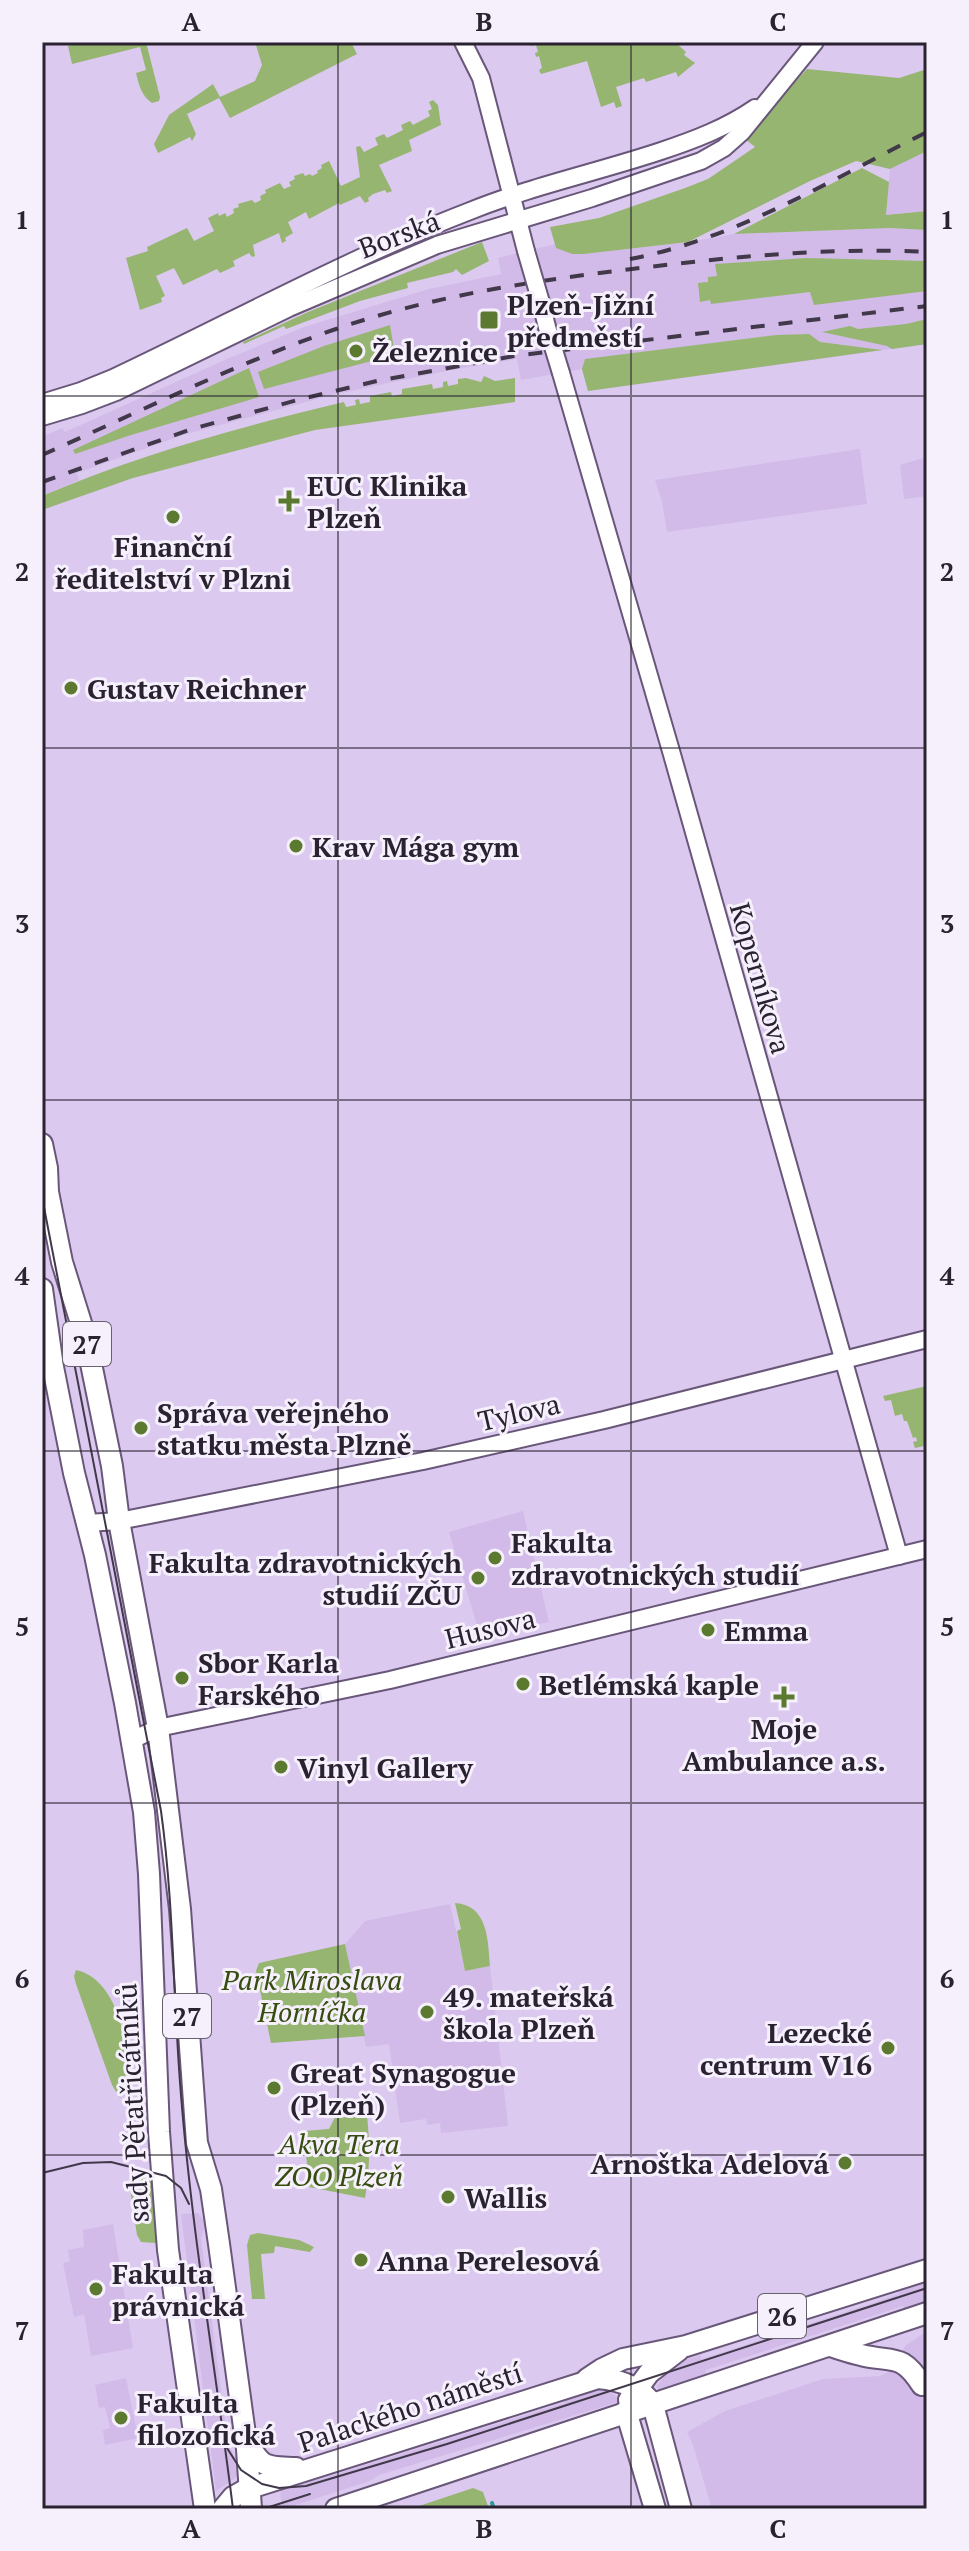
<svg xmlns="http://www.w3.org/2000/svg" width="969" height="2551" font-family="'PT Serif',serif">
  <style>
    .built { fill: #d2bbe8 }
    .green { fill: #96b570 }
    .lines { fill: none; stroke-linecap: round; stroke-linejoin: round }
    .stream { stroke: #309c94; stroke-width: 4 }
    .minor-casing { stroke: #695779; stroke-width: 20 }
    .major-casing { stroke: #695779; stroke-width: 24 }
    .minor { stroke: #fff; stroke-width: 16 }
    .major { stroke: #fff; stroke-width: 20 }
    .tram { stroke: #41384a; stroke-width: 2 }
    .rail { stroke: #41384a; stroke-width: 4; stroke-dasharray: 14 14; stroke-linecap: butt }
    .minor-bridge-casing { stroke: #695779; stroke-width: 20; stroke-linecap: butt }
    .minor-bridge { stroke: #fff; stroke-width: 16 }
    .grid { fill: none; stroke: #2a2231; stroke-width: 2; stroke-opacity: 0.55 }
    .poi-dot { fill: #5c7a2f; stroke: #f6f0fc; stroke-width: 3 }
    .labels { text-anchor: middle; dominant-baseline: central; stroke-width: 6; stroke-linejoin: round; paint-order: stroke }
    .shield { fill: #f6f0fc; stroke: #67606e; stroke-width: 2 }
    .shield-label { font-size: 26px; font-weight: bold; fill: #2a2231 }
    .street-label { font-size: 28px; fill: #2a2231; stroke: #f6f0fc }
    .poi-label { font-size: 28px; font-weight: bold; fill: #2a2231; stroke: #f6f0fc; text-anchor: start }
    .park-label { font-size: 28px; font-style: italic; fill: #364d10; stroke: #f6f0fc }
    .neatline { fill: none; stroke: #2a2231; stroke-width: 3 }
    .grid-label { font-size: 26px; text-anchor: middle; font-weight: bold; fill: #2a2231 }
  </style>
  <rect width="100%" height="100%" fill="#dcc9f0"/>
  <g class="built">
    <path d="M927,151V211L886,215L890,169Z"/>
    <path d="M890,228L927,230V344L588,391L582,369L521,380L517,359L451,370L336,394L183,435L77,473L79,480L42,496V437L62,428L65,432L227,359L304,327L429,289L501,274L498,258L555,244L556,248L572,254H584L688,242L734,234Z"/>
    <path d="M860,449L867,504L667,532L662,501L655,480Z"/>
    <path d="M927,457V496L904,499L900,465Z"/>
    <path d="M523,1511L549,1622L487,1636L479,1632L449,1532Z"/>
    <path d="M450,1904L465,1971L490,1966L508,2126L441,2133L440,2123L427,2125L426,2119L400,2123L389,2044L366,2047L345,1944L365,1921Z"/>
    <path d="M198,2213L206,2223L201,2238L228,2444L240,2466L241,2474L216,2491L181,2214Z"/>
    <path d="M113,2224L133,2348L91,2356L84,2314L74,2317L63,2263L70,2261L68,2250L84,2247L83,2230Z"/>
    <path d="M927,2281V2302L905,2309L903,2306L706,2370V2374L660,2390L656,2387L669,2370L683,2361L700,2355L701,2359L708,2357L870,2304L899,2294L898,2291Z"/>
    <path d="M927,2331V2509H712L693,2445L687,2432L725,2411L823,2379L880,2376L890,2371L906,2345Z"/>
    <path d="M126,2378L138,2438L105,2445L103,2430L110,2428L105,2407L99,2408L95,2385Z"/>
    <path d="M596,2389L611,2393L618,2398V2402L379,2475L370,2481L283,2509L280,2494L284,2485H296L324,2478L564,2403L569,2397Z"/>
  </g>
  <g class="green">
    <path d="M80,42H146L160,97L159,101L152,103C141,95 139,85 136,73L146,70L140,47L72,64L68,46Z"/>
    <path d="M263,42H351L357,54L230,118L219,98L187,114L196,134L192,141L190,137L158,153L154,144L169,115L213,84L220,97L255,81L262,65L256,45Z"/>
    <path d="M531,42H675L686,52L684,55L695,63L678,77L676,72L646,82L644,78L616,87L622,106L616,108L614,102L601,107L587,61L541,74L539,70L542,68L539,56L536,57L535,53L538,52L536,45L530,46Z"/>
    <path d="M807,69L899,78L927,69V151L890,169L856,161L810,181L688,242L584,254H572L556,248L550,227L599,218L685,188L708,179L755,147L744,138Z"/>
    <path d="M433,100L438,105L441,125L409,140L412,151L379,165L392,191L387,193L385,190L373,194L368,198L369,201L365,203L360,196L340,205L339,203L309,219L306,212L288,222L293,233L285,238L286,241L282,243L279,233L253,245L255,256L252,257L249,253L233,261L235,266L220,273L217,269L183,285L174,268L156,276L165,296L161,298L162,302L140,310L126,258L148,251L147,247L187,228L194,241L214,231L208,218L218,213L219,216L225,213L227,217L234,213L233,209L239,207L238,204L252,200L255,203L261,200L260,196L266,193L265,190L280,183L284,189L291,186L289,182L295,179L294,176L303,173L305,176L310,174L312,176L318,173L317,171L322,168L321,165L329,161L341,186L360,177L356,147L360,146L364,152L378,145L375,138L384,134L387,138L403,130L401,125L410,121L413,125L430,116L428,111L432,109L429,102Z"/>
    <path d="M862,168L889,182L886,215L927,211V230L890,228L734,234Z"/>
    <path d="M482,242L489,261L462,275L456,269L453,272L407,283L408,288L360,301L286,329L284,326L244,344L243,342L308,312Z"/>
    <path d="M806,258L927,261V291L814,305L810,292L711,304L710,300L700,302L698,283L708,282V277L717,276L715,264Z"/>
    <path d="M927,319V344L892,349L887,346L822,332L850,326L858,329L906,324Z"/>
    <path d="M390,325L395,355L264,389L258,372L324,346Z"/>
    <path d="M809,334L820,342L882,350L588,391L582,369L585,359L776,335Z"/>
    <path d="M249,368L259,397L131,435L75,454L73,450Z"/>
    <path d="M484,376L495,381L515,378V402L315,430L133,478L42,510V496C140,454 240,427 344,402L346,407L356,405L355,400L359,399L360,404L370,402V396L391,392L392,396L402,394V389L432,384L433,389L443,387V382L447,381L448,386L458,384V379L466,378L481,382Z"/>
    <path d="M927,1386V1454L924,1446L915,1448L913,1442L917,1441L916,1437L913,1438L907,1421H904L902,1414L895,1416L891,1400L885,1401L883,1396Z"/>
    <path d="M455,1903C488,1905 488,1940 490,1966L465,1971L457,1931L461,1929Z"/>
    <path d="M345,1944L365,2036L271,2043L256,1971L259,1963Z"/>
    <path d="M76,1970C121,1979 136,2063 120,2098L112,2085L76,1984L74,1976Z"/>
    <path d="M365,2100C370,2134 371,2164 365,2198L309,2187L304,2131L329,2129L342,2104Z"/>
    <path d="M143,2177L152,2181L156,2243L141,2242L137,2235L130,2189L137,2181L135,2178Z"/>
    <path d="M258,2233L299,2240L314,2247L310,2252L275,2246L274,2253L261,2254L265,2299H252L247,2245L250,2235Z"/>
    <path d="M473,2488L483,2492L489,2509H410Z"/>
  </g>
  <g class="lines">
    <path class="stream" d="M492,2503L494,2509"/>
    <defs>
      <g id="minor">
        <path d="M463,42L481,78L526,251"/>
        <path d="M540,299L547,327"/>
        <path d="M561,373L671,751L899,1556"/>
        <path d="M42,403L81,391L113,378C232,322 348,258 470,211C532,186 598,172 661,151C694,140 726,128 755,108"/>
        <path d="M42,417L82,405L116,392L289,308L437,245L592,198L701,161L724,148L742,132L815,42"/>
        <path d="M87,1523L119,1521L423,1461L604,1420L927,1339"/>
        <path d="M132,1740L158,1728L390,1680L927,1549"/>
      </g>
      <g id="major">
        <path d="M42,1144L47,1168L48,1192L62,1262L86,1339L112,1466L119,1521L158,1728L180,1909L197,2143L211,2189L219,2244L247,2449L251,2509"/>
        <path d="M42,1289L53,1367L74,1473L95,1555L125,1703L144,1812L149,1874L159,2132L168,2250L205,2509"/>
        <path d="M830,2346C840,2349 851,2353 861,2355C893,2363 901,2352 922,2385"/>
        <path d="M587,2379L602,2369L623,2359L686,2346L927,2270"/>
        <path d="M629,2400L649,2373L679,2350"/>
        <path d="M626,2411L655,2509"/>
        <path d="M246,2439C261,2468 265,2467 296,2468"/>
        <path d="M223,2509L233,2497L247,2489L598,2378C619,2380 641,2386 653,2405L681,2509"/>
        <path d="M336,2509L927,2313"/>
      </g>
    </defs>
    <use href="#minor" class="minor-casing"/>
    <use href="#major" class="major-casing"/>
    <use href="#minor" class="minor"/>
    <use href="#major" class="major"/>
    <g class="tram">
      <path d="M42,1197L161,1811C174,1905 173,2000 181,2095C192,2234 216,2371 233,2509"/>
      <path d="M42,2173L83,2163L111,2162L166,2176L181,2188L189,2204"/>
      <path d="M227,2448L241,2470L262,2484L279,2488L306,2486L447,2444L927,2288"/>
      <path d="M263,2509L310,2494"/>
    </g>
    <g class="rail">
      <path d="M630,259C736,239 832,179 927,132"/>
      <path d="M42,455C139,412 235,364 336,329C432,296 532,281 632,269C730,257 828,247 927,252"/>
      <path d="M42,482L192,429L301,399L377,381L514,356L927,306"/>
    </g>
    <defs>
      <g id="minor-bridge">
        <path d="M526,251L540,299"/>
        <path d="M547,327L561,373"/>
      </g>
    </defs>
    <use href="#minor-bridge" class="minor-bridge-casing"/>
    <use href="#minor-bridge" class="minor-bridge"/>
  </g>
  <path class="grid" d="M338,42V2509M631,42V2509M42,396H927M42,748H927M42,1100H927M42,1451H927M42,1803H927M42,2155H927"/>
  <g class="poi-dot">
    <rect x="479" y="310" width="20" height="20" rx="4"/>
    <circle cx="356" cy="351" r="8"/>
    <path d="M285 489h8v8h8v8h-8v8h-8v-8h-8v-8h8z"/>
    <circle cx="173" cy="517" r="8"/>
    <circle cx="71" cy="688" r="8"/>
    <circle cx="296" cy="846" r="8"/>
    <circle cx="141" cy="1428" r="8"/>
    <circle cx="495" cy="1558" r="8"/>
    <circle cx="478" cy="1578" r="8"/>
    <circle cx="708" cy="1630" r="8"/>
    <circle cx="182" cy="1678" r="8"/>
    <circle cx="523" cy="1684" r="8"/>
    <path d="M780 1685h8v8h8v8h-8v8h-8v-8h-8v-8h8z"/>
    <circle cx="281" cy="1767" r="8"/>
    <circle cx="427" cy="2012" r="8"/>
    <circle cx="888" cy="2048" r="8"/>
    <circle cx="274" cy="2088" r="8"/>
    <circle cx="845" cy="2163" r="8"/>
    <circle cx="448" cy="2197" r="8"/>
    <circle cx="361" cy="2260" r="8"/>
    <circle cx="96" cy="2289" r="8"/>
    <circle cx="121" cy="2418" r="8"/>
  </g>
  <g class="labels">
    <g class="shield">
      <rect x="63" y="1322" width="48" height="44" rx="6"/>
      <rect x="163" y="1994" width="48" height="44" rx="6"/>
      <rect x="758" y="2294" width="48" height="44" rx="6"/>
    </g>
    <g class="shield-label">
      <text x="87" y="1344">27</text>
      <text x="187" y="2016">27</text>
      <text x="782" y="2316">26</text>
    </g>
    <g class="street-label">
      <text transform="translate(399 234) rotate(-21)">Borská</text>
      <text transform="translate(761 978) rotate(74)">Koperníkova</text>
      <text transform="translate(519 1412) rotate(-13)">Tylova</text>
      <text transform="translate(490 1628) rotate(-14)">Husova</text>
      <text transform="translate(132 2103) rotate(-93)">sady Pětatřicátníků</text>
      <text transform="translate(410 2407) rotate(-18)">Palackého náměstí</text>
    </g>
    <g class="poi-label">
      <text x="507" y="304">Plzeň-Jižní<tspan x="507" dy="32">předměstí</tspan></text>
      <text x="372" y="351">Železnice</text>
      <text x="307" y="485">EUC Klinika<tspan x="307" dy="32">Plzeň</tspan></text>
      <text x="173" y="546" text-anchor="middle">Finanční<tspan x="173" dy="32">ředitelství v Plzni</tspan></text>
      <text x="87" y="688">Gustav Reichner</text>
      <text x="312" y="846">Krav Mága gym</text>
      <text x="157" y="1412">Správa veřejného<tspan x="157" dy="32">statku města Plzně</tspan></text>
      <text x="511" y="1542">Fakulta<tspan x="511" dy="32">zdravotnických studií</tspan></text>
      <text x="462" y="1562" text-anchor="end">Fakulta zdravotnických<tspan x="462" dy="32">studií ZČU</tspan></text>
      <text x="724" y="1630">Emma</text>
      <text x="198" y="1662">Sbor Karla<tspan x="198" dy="32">Farského</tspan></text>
      <text x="539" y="1684">Betlémská kaple</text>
      <text x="784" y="1728" text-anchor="middle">Moje<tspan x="784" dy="32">Ambulance a.s.</tspan></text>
      <text x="297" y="1767">Vinyl Gallery</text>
      <text x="443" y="1996">49. mateřská<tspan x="443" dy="32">škola Plzeň</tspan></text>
      <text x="872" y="2032" text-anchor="end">Lezecké<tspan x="872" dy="32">centrum V16</tspan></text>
      <text x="290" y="2072">Great Synagogue<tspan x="290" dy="32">(Plzeň)</tspan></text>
      <text x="829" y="2163" text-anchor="end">Arnoštka Adelová</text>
      <text x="464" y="2197">Wallis</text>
      <text x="377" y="2260">Anna Perelesová</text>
      <text x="112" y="2273">Fakulta<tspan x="112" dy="32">právnická</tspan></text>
      <text x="137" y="2402">Fakulta<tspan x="137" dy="32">filozofická</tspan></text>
    </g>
    <g class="park-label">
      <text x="312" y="1979">Park Miroslava<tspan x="312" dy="32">Horníčka</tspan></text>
      <text x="339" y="2143">Akva Tera<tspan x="339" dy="32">ZOO Plzeň</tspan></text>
    </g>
  </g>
  <rect width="969" height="2551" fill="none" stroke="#f6f0fc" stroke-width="88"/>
  <rect x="44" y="44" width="881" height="2463" class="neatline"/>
  <g class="grid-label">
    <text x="191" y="31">A</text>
    <text x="484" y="31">B</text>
    <text x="778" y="31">C</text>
    <text x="22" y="229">1</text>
    <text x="947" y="229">1</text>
    <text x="22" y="581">2</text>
    <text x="947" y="581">2</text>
    <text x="22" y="933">3</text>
    <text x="947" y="933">3</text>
    <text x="22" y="1285">4</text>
    <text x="947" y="1285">4</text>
    <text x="22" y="1636">5</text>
    <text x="947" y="1636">5</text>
    <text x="22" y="1988">6</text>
    <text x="947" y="1988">6</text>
    <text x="22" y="2340">7</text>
    <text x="947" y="2340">7</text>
    <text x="191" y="2538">A</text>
    <text x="484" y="2538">B</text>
    <text x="778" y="2538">C</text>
  </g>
</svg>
